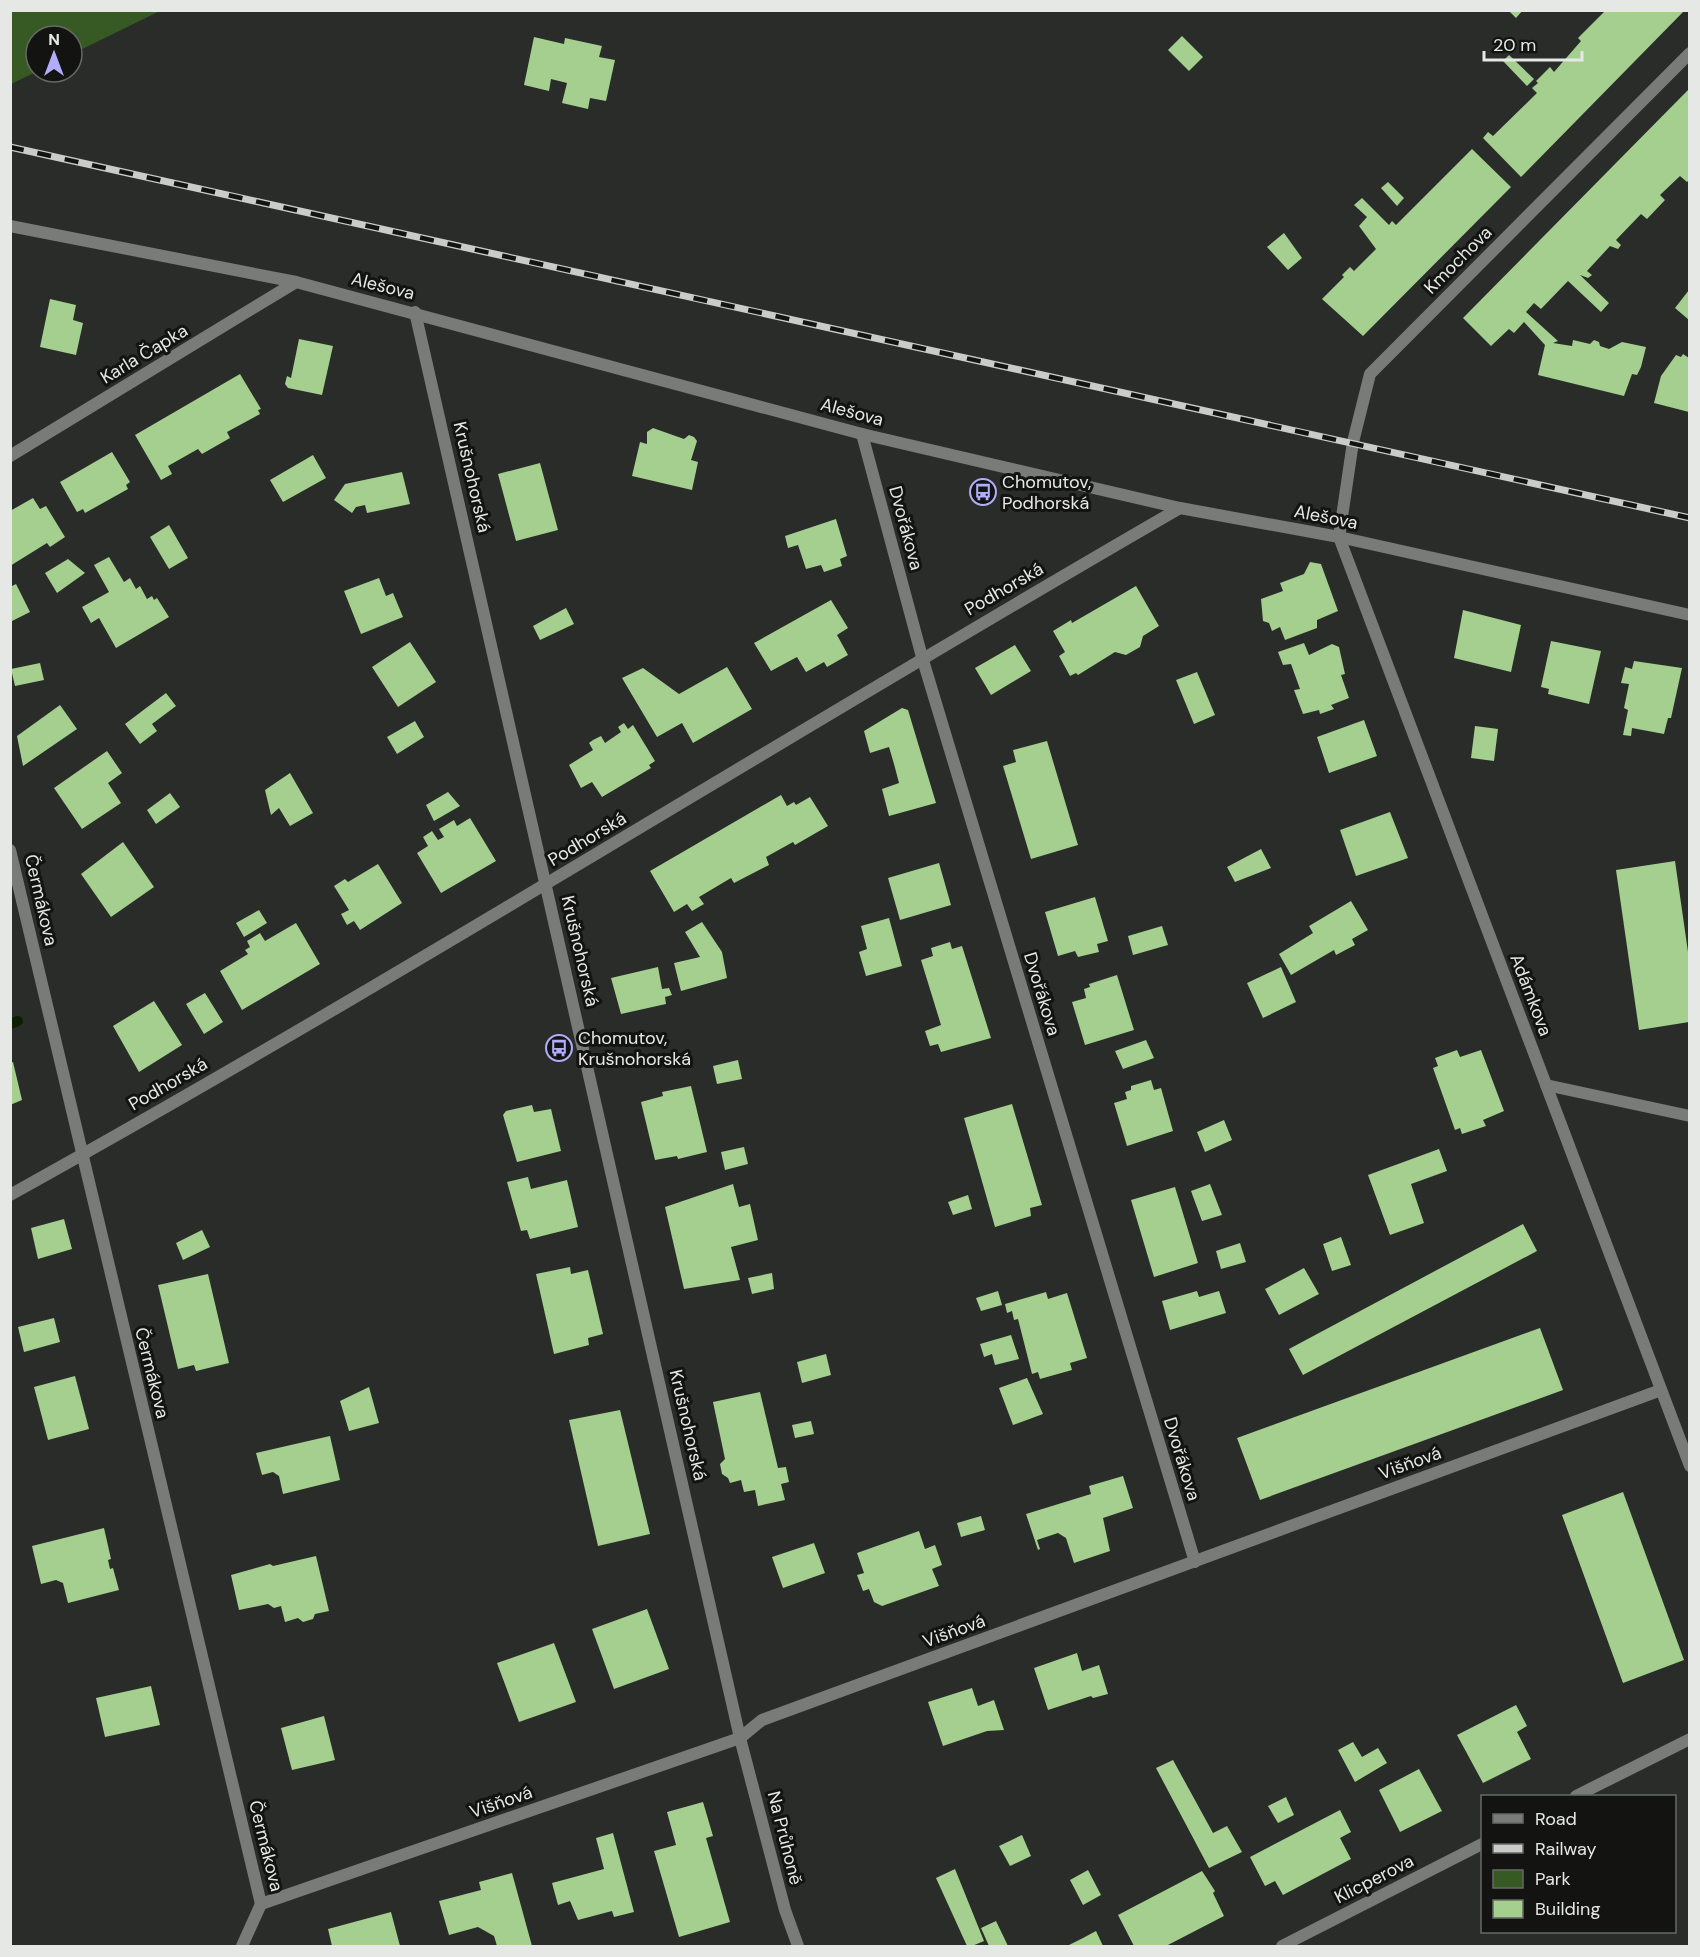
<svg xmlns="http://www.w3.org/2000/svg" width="1700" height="1957" font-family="'DM Sans',sans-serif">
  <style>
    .green { fill: #375a24 }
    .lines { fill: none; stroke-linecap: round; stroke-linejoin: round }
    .stream { stroke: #0c1f02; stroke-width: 10 }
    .building { fill: #a4cf8f }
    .street { stroke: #797b78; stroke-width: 12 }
    .rail-casing { stroke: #caccc9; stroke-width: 7 }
    .rail { stroke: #131412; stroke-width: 4.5; stroke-dasharray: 14; stroke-linecap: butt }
    .labels { text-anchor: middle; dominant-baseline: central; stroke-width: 6; stroke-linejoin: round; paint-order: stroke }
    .street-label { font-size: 18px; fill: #e6e8e5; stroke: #131412 }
    .poi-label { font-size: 18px; fill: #e6e8e5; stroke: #131412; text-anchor: start }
  </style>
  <rect width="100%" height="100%" fill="#292c28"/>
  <path class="green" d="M11,10H160V11L72,54V36H36V72L11,84Z"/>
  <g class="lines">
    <path class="stream" d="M10,1024L18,1021"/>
  </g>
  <g class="building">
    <path d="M1508,10H1523L1516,18Z"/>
    <path d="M1606,10H1685L1521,177L1483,138L1488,132L1493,136L1537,93L1532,88L1538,83L1536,81L1550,67L1554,72L1581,41L1578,38Z"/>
    <path d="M1182,36L1203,57L1189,71L1168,50Z"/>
    <path d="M534,37L564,44L565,38L602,46L599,57L615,60L606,101L590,98L588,109L562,103L567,83L551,79L549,91L524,85Z"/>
    <path d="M1509,55L1534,79L1527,86L1503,61Z"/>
    <path d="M1689,89V180L1687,182L1680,176L1660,195L1665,200L1647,219L1641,214L1616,240L1621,245L1618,249L1610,246L1587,271L1592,275L1588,278L1580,275L1609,303L1601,312L1568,281L1541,309L1534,303L1526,312L1558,341L1553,343L1572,346L1573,340L1590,344L1594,340L1599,342L1600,346L1609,349L1622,342L1646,347L1641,367L1637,375L1632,374L1624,396L1538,375L1545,345L1524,322L1514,333L1509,329L1491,346L1463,318Z"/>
    <path d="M1472,149L1511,187L1363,336L1322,299L1344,277L1342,275L1350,267L1354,271L1376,249L1359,226L1367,217L1354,205L1362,198L1389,225L1392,221L1396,225Z"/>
    <path d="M1388,182L1404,198L1397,206L1381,188Z"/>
    <path d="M1284,233L1302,258L1288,270L1267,247Z"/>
    <path d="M1689,290V320L1675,308Z"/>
    <path d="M50,299L76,305L73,320L83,323L76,355L40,347Z"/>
    <path d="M299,339L333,346L322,395L288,388L285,384L287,376L291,378Z"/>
    <path d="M1683,354L1689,358V412L1654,403L1661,376L1676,355L1681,357Z"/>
    <path d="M240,374L261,409L258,410L260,414L227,432L230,438L202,454L198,449L168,466L172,474L161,480L135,435Z"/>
    <path d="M653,428L684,439L689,435L694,437L697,441L691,460L698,462L692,490L632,476L640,442L647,444V432Z"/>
    <path d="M112,452L130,482L126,485L128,489L85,513L83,509L77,512L60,482Z"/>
    <path d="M313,455L326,478L283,502L270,480Z"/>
    <path d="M540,463L558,530L516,541L498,474Z"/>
    <path d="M402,472L410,504L367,513L365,505L356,507L352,513L334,500L345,484Z"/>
    <path d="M33,498L40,509L46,506L65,537L50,547L47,543L10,566V511Z"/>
    <path d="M836,519L847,556L840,559L842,566L824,572L821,565L806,569L798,545L788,548L785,536Z"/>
    <path d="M169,525L188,558L169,569L150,537Z"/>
    <path d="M109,557L124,582L130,578L136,589L140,586L147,599L152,596L154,600L157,598L169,617L116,648L99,618L91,623L82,607L109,592L94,565Z"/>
    <path d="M68,559L85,573L57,593L45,573Z"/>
    <path d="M1310,562L1321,564L1338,611L1317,620V628L1285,640L1280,627L1272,631L1269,623L1263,621L1261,599L1283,591L1280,583L1304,574Z"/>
    <path d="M379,578L386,596L393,593L403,617L361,634L344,591Z"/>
    <path d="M16,584L30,612L10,622V587Z"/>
    <path d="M1136,586L1159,626L1143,636L1140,647L1126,655L1115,652L1078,675L1076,673L1070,676L1059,656L1065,652L1053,631L1071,620L1072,623Z"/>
    <path d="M831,600L848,628L837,635L848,655L827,667L824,662L806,672L797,657L771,671L754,643Z"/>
    <path d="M566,608L574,624L540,640L533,626Z"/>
    <path d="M1463,610L1521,625L1511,672L1454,658Z"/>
    <path d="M1551,641L1601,651L1589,704L1548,694L1549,689L1541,687Z"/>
    <path d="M410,642L436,682L398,707L372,667Z"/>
    <path d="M1304,643L1309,655L1332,644L1339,647L1345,674L1341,675L1349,698L1331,705L1334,709L1320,714L1319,710L1303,714L1294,690L1300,689L1291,664L1283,665L1278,652Z"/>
    <path d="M1015,645L1031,671L991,695L975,668Z"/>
    <path d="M1634,661L1682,668L1671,718H1668L1664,734L1632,728L1631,736L1623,735L1628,710L1624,708L1629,684L1621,683L1625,667L1632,669Z"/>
    <path d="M40,663L44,680L15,686L11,669Z"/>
    <path d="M727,667L752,709L693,743L682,723L657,737L622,678L643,668L679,694Z"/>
    <path d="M1197,672L1215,715L1194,724L1176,680Z"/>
    <path d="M166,693L176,706L152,724L157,731L140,744L125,724Z"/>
    <path d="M60,705L77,729L23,766L17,736Z"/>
    <path d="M902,708L908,710L936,803L889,816L882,789L899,783L894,764L889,747L870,753L864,731Z"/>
    <path d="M1364,720L1377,756L1329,773L1317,737Z"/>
    <path d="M415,721L424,737L397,754L387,737Z"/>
    <path d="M624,723L628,729L633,725L655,761L649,765L651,768L602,797L592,782L581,788L569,765L593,750L589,743L593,740L601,736L605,743L621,732L618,727Z"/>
    <path d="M1475,726L1498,729L1494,761L1471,758Z"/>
    <path d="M1047,741L1078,845L1031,859L1003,766L1016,762L1013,750Z"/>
    <path d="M107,751L122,773L108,783L121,803L82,829L54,788Z"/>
    <path d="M290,773L313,813L290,826L279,808L271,815L265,790Z"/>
    <path d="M448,792L460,806L434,821L426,805Z"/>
    <path d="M170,793L180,807L156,824L147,810Z"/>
    <path d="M781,795L787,806L794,802L796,805L810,797L828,826L795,845L793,842L766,857L769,865L734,883L731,878L699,897L704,904L692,911L687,904L674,912L650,871Z"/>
    <path d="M1390,812L1408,858L1356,876L1340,830Z"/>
    <path d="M470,818L496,861L441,893L417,853L428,846L423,837L432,831L438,840L444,837L439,829L454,820L457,826Z"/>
    <path d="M123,842L154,887L111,917L81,874Z"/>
    <path d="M1261,849L1271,868L1235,882L1227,867Z"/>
    <path d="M1675,861L1689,959V1022L1639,1030L1616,870Z"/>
    <path d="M939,863L951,905L900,920L888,878Z"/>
    <path d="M378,864L402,903L360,930L354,921L347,925L341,914L349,910L334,886L345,879L348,882Z"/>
    <path d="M1095,897L1108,941L1097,944L1099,952L1078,957L1075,951L1058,956L1045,912Z"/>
    <path d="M1351,901L1368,930L1352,939L1355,945L1336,955L1334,950L1291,975L1279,954L1313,933L1309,926Z"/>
    <path d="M259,910L267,923L244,937L236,923Z"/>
    <path d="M889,918L902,966L866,976L859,952L867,949L861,926Z"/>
    <path d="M702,922L722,952L727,978L681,991L674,963L700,957L685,932Z"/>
    <path d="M296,923L320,964L242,1010L220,971L248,954L245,950L250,947L247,941L260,933L265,941Z"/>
    <path d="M1162,926L1168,945L1133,955L1128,936Z"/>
    <path d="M950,942L952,949L962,946L991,1038L941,1052L938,1044L930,1046L925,1031L941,1025L921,960L933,956L931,948Z"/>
    <path d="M658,967L662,989L669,988L672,995L665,997L666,1004L621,1014L611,978Z"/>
    <path d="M1281,967L1296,1002L1263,1018L1247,983Z"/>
    <path d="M1117,975L1134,1030L1085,1045L1072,1002L1086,998L1084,989L1090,987L1089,984Z"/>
    <path d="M205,993L223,1022L204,1034L186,1004Z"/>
    <path d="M154,1001L182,1045L139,1072L113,1026Z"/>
    <path d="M1146,1040L1154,1058L1123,1069L1115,1051Z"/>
    <path d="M1457,1050L1460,1057L1481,1050L1504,1111L1483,1120L1486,1126L1462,1134L1460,1128L1455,1130L1433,1068L1438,1066L1435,1058Z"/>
    <path d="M738,1060L742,1079L717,1084L713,1066Z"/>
    <path d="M13,1062L22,1100L10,1105V1063Z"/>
    <path d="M1151,1080L1154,1090L1161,1088L1173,1131L1127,1146L1114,1103L1127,1099L1125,1092L1131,1090V1086Z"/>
    <path d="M691,1086L707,1152L678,1159L677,1156L655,1160L641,1102L663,1096L662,1092Z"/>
    <path d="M1012,1104L1042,1205L1030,1208L1031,1216L995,1227L964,1118Z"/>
    <path d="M532,1105L534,1112L551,1109L561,1151L517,1162L503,1115L506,1111Z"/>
    <path d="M1224,1120L1232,1140L1205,1152L1197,1132Z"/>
    <path d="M744,1147L748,1164L725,1170L721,1152Z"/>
    <path d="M1439,1149L1447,1171L1411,1184L1424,1223L1390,1235L1368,1175Z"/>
    <path d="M528,1177L531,1189L567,1180L578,1227L530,1239L527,1230L521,1231L507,1182Z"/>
    <path d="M733,1184L739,1207L750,1204L758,1240L731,1247L740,1280L684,1289L665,1207Z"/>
    <path d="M1210,1184L1222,1215L1202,1221L1191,1191Z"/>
    <path d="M1175,1187L1198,1263L1154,1277L1131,1200Z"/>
    <path d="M968,1195L972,1209L953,1215L948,1202Z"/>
    <path d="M64,1219L72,1249L38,1259L31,1228Z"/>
    <path d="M1523,1224L1537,1251L1303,1375L1289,1349Z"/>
    <path d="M202,1230L210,1247L183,1260L176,1243Z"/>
    <path d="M1341,1237L1351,1265L1332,1271L1323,1244Z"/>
    <path d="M1240,1243L1246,1262L1221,1269L1216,1251Z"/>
    <path d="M570,1267L571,1274L588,1270L603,1334L588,1338L589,1345L554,1354L536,1274Z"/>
    <path d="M1304,1268L1319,1294L1279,1315L1265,1289Z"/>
    <path d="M772,1273L774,1289L752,1294L748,1278Z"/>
    <path d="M208,1274L229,1363L196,1371L194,1365L178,1369L158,1285Z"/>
    <path d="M998,1291L1002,1305L981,1311L976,1298Z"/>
    <path d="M1197,1291L1199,1297L1219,1291L1226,1313L1170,1330L1162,1301Z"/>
    <path d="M1046,1292L1048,1299L1067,1293L1087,1358L1070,1363L1072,1370L1040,1379L1038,1372L1032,1374L1018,1319L1014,1320L1012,1311L1007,1313L1005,1304Z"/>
    <path d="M54,1318L60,1342L24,1352L18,1327Z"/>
    <path d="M1540,1328L1563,1390L1260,1500L1237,1438Z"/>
    <path d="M1011,1335L1019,1359L995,1365L992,1354L984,1357L980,1344Z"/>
    <path d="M826,1354L831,1375L802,1383L797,1362Z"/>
    <path d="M75,1376L89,1429L48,1440L34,1387Z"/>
    <path d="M1027,1378L1043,1414L1013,1425L999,1388Z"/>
    <path d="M369,1387L379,1423L349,1431L340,1401Z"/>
    <path d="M760,1392L778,1468L786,1467L789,1482L781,1484L785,1500L758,1506L755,1490L744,1492L741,1480L730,1483L728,1478L722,1474L720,1464L725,1459L713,1402Z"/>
    <path d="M620,1410L650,1534L598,1546L569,1420Z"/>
    <path d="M811,1421L814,1434L795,1438L792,1425Z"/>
    <path d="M330,1436L340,1480L283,1494L279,1476L273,1472L262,1475L256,1453Z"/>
    <path d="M1123,1476L1133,1508L1103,1518L1110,1551L1074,1563L1066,1538L1058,1533L1037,1540L1040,1549L1038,1550L1026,1514L1091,1494L1089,1486Z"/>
    <path d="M1623,1492L1684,1660L1623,1683L1562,1515Z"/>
    <path d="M981,1516L985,1530L961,1537L957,1523Z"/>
    <path d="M104,1528L111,1559L108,1560L110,1569L113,1568L119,1590L68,1603L63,1583L56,1580L41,1584L32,1546Z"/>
    <path d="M919,1531L925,1549L935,1545L942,1565L932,1569L939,1586L882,1606L874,1602L869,1589L863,1591L857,1575L864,1573L857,1553Z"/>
    <path d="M814,1543L825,1573L783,1588L772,1557Z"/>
    <path d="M316,1556L329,1611L315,1614L313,1619L303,1622L298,1618L285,1622L281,1606L274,1608L268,1604L239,1610L231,1575L270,1564L273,1566Z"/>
    <path d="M647,1609L669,1669L614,1689L592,1629Z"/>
    <path d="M554,1643L576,1702L519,1722L497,1663Z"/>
    <path d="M1077,1653L1082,1671L1099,1665L1108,1694L1093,1698L1091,1696L1048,1710L1034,1668Z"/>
    <path d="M151,1686L160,1725L105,1737L96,1698Z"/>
    <path d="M972,1688L978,1706L994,1700L1004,1730L987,1731L943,1746L928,1702Z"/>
    <path d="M1516,1705L1527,1726L1517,1732L1531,1759L1483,1783L1457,1735Z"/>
    <path d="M324,1716L335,1760L292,1770L281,1728Z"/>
    <path d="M1353,1742L1362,1757L1378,1748L1387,1763L1355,1782L1338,1750Z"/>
    <path d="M1173,1760L1213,1833L1227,1826L1242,1852L1209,1868L1156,1768Z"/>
    <path d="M1419,1769L1442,1811L1400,1832L1379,1790Z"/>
    <path d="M1286,1797L1294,1815L1278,1823L1268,1806Z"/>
    <path d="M703,1802L713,1836L706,1838L730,1922L679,1937L654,1851L676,1845L667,1812Z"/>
    <path d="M1340,1810L1351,1832L1340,1838L1351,1859L1283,1895L1275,1881L1265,1886L1250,1857Z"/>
    <path d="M613,1833L634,1912L614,1917L612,1911L578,1920L570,1901L558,1905L552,1883L604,1869L596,1838Z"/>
    <path d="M1022,1835L1031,1856L1010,1866L999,1846Z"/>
    <path d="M955,1869L984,1941L972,1946H967L936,1878Z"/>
    <path d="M1088,1870L1101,1895L1083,1905L1070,1880Z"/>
    <path d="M1202,1871L1215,1891L1213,1893L1224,1916L1166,1946H1134L1118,1915Z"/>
    <path d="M512,1873L532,1946H497L494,1936L478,1927L449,1935L439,1901L481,1890L479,1882Z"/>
    <path d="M391,1912L400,1946H332L328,1929Z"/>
    <path d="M996,1921L1008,1946H989L981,1928Z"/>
    <path d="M1096,1931L1103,1946H1067L1083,1938Z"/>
  </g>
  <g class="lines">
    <g class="street">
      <path d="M1690,53L1370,374L1353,442L1339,537L1690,1466"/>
      <path d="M10,226L296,282L862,434L1180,508L1339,537L1690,615"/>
      <path d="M415,312L740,1738L785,1910L798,1946"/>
      <path d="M862,434L922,657L1195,1562"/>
      <path d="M10,456L296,282"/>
      <path d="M10,850L261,1904"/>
      <path d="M1546,1085L1690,1116"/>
      <path d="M10,1195C406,975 788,734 1180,508"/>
      <path d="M1576,1796L1690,1739"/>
      <path d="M261,1904L740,1738L762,1720L1661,1390"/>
      <path d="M242,1946L261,1904"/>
      <path d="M1282,1946L1482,1844"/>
    </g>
    <defs>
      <path id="rail" d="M10,147L1690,518"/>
    </defs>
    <use href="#rail" class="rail-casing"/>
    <use href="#rail" class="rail"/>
  </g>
  <defs>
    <symbol id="bus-ring" viewBox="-11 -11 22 22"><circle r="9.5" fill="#131412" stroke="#b1adfa" stroke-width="1.5"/><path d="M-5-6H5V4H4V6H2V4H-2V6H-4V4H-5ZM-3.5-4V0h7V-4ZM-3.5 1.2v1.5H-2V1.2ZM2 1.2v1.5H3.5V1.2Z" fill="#b1adfa"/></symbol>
  </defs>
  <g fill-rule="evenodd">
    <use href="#bus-ring" x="968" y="477" width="30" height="30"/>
    <use href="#bus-ring" x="544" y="1033" width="30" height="30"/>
  </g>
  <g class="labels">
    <g class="street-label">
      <text transform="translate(1458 260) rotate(-45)">Kmochova</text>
      <text transform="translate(383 286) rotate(14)">Alešova</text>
      <text transform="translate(144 354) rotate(-31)">Karla Čapka</text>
      <text transform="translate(852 412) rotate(15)">Alešova</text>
      <text transform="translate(472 477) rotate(77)">Krušnohorská</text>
      <text transform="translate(1326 517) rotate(11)">Alešova</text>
      <text transform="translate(906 528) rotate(75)">Dvořákova</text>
      <text transform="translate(1004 589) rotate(-30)">Podhorská</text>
      <text transform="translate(587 839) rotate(-31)">Podhorská</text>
      <text transform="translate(41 900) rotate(77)">Čermákova</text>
      <text transform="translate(580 951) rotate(77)">Krušnohorská</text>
      <text transform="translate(1042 994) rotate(73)">Dvořákova</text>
      <text transform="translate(1531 995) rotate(69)">Adámkova</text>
      <text transform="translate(168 1084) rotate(-30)">Podhorská</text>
      <text transform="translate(152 1373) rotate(76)">Čermákova</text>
      <text transform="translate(688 1425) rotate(77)">Krušnohorská</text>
      <text transform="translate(1182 1459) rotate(73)">Dvořákova</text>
      <text transform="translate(1410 1463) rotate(-20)">Višňová</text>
      <text transform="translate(954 1631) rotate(-20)">Višňová</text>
      <text transform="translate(501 1802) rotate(-19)">Višňová</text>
      <text transform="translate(785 1838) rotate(76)">Na Průhoně</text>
      <text transform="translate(266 1846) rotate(76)">Čermákova</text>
      <text transform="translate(1374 1879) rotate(-27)">Klicperova</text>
    </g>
    <g class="poi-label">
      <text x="1002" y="482">Chomutov,<tspan x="1002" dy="21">Podhorská</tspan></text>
      <text x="578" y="1038">Chomutov,<tspan x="578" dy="21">Krušnohorská</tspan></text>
    </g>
  </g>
  <rect width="1700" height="1957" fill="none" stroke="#e6e8e5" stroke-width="24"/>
  <rect x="1481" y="1795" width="195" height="138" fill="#131412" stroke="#676966" stroke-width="1.5"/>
  <rect x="1493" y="1814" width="30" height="9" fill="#797b78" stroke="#676966" stroke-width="1.5"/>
  <text x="1535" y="1825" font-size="18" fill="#e6e8e5">Road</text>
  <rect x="1493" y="1844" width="30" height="9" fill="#caccc9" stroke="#676966" stroke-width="1.5"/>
  <text x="1535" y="1855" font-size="18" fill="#e6e8e5">Railway</text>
  <rect x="1493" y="1870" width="30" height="18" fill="#375a24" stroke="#676966" stroke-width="1.5"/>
  <text x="1535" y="1885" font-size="18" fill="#e6e8e5">Park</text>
  <rect x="1493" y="1900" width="30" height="18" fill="#a4cf8f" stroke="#676966" stroke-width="1.5"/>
  <text x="1535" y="1915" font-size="18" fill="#e6e8e5">Building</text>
  <g transform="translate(54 54)"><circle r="28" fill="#131412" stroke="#676966" stroke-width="1.5"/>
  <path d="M0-4.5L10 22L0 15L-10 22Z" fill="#b1adfa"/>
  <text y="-9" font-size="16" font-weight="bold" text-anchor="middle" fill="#e6e8e5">N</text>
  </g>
  <path d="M1484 51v9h98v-9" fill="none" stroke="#e6e8e5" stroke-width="3"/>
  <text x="1493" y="51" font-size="18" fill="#e6e8e5" stroke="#131412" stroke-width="4.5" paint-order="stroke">20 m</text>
</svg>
